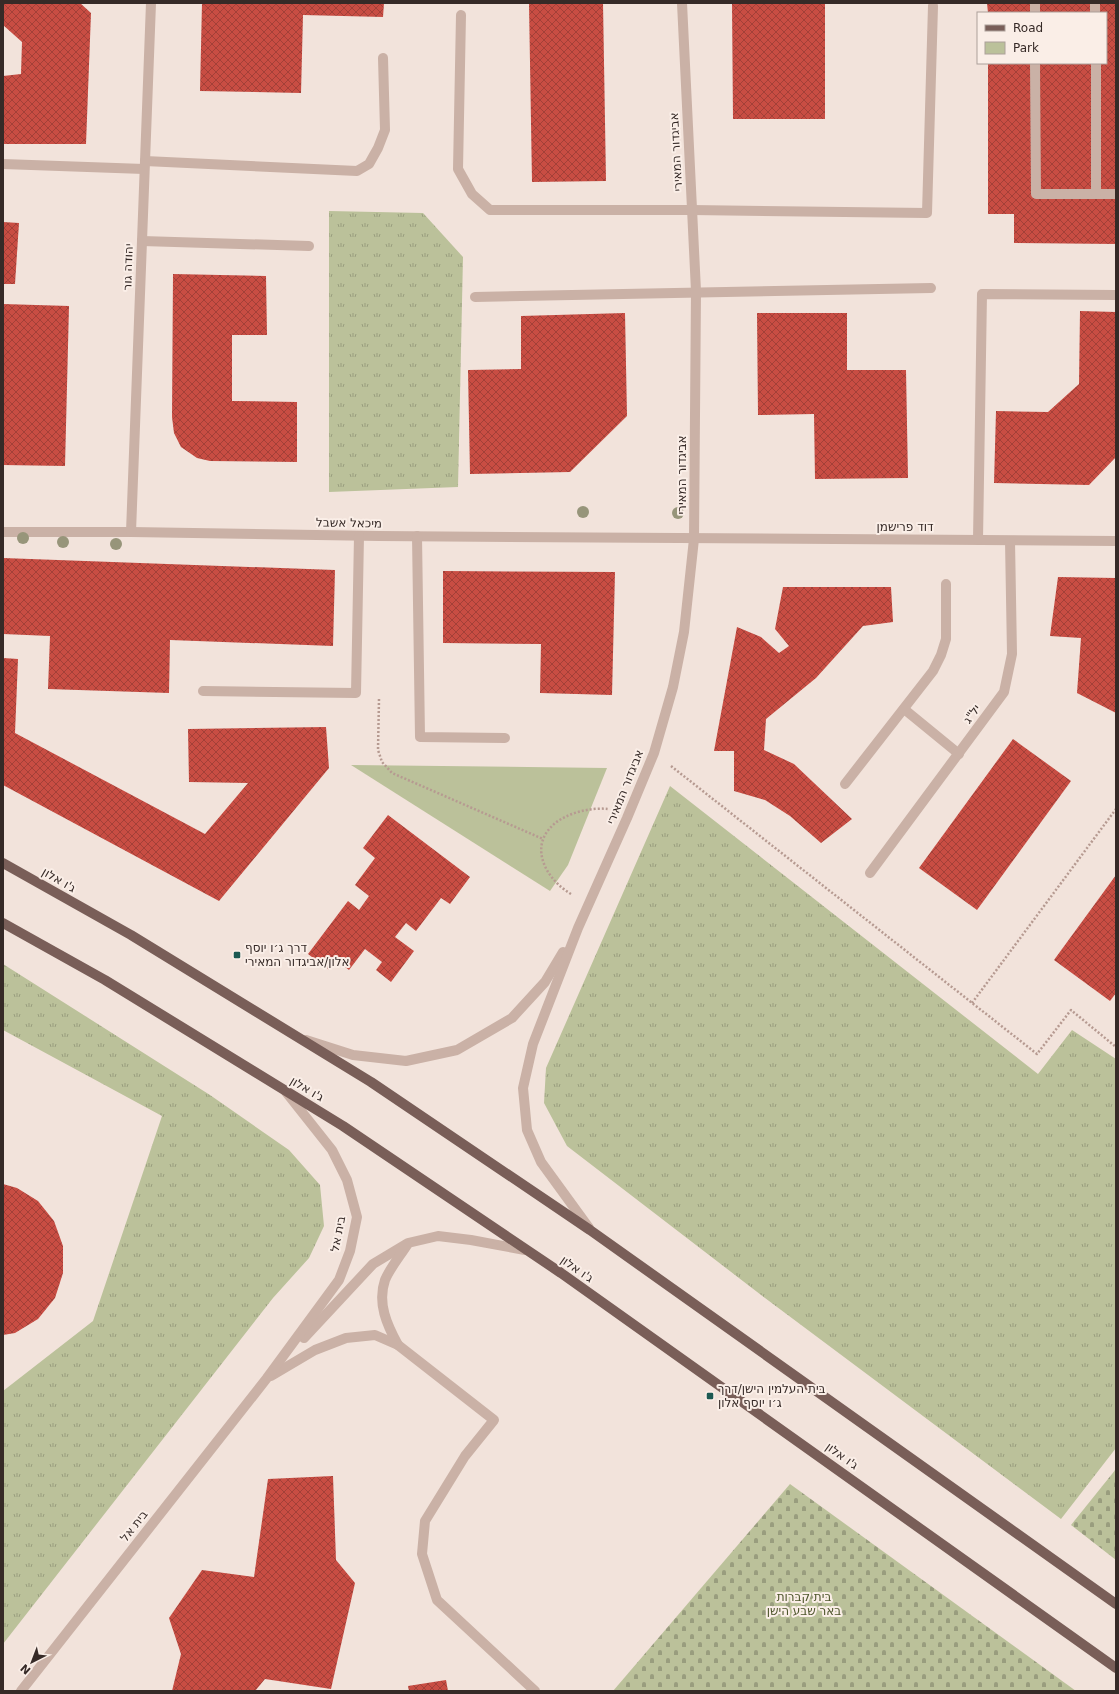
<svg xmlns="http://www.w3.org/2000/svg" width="1119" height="1694" font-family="'DejaVu Sans',Heebo,sans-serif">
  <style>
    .grass { fill: url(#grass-tufts) }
    .cemetery { fill: url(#cemetery-stones) }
    .green { fill: #bbc19a }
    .building { fill: url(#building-cross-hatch) }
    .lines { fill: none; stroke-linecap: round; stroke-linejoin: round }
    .path { stroke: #b69a91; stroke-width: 2.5; stroke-dasharray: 2 2; stroke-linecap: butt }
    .minor { stroke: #cab1a6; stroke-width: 10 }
    .major { stroke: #795e58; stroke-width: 10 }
    .tree { fill: #97957a }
    .poi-dot { fill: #1c5952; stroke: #faeee7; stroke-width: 1.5 }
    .labels { text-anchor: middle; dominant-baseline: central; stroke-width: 4; stroke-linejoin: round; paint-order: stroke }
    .street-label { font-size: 12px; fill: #362a27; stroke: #faeee7 }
    .poi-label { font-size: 12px; fill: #362a27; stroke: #faeee7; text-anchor: start }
    .park-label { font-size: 12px; fill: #4d552b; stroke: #faeee7 }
  </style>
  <defs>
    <pattern id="grass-tufts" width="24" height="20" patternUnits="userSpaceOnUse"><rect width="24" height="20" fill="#bbc19a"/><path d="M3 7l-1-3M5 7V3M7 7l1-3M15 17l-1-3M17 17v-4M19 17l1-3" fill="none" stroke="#999d7e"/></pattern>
    <pattern id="cemetery-stones" width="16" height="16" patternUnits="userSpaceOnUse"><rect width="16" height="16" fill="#bbc19a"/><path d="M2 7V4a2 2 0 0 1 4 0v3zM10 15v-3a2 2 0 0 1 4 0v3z" fill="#999d7e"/></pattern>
    <pattern id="building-cross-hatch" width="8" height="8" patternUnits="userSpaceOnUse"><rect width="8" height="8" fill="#c84d43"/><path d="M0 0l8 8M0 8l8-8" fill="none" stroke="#a34038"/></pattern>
  </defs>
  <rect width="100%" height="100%" fill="#f2e3db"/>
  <g class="grass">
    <path d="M329,211L423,213L463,257L458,487L329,492Z"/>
    <path d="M670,786L1038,1074L1072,1030L1116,1059V1448L1061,1519L765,1298L567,1146L544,1103L546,1068Z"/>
    <path d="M3,964L210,1095L289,1150L320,1185L324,1226L309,1258L273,1298L3,1644V1391L93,1321L162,1116L3,1030Z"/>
  </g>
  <g class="cemetery">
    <path d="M1116,1469V1560L1071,1525Z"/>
    <path d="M790,1484L1076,1691H613Z"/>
  </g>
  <path class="green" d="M351,765L607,768L568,865L550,891Z"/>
  <g class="building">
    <path d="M3,3H80L91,13L86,144H3V76L21,74L22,42L3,25Z"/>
    <path d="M202,3H384L383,17L303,15L301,93L200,91Z"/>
    <path d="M529,3H603L606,181L532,182Z"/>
    <path d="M732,3H825V119H733Z"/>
    <path d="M987,3H1116V244L1014,243V214H988V63H1106V13H988Z"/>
    <path d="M3,222L19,223L15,284H3Z"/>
    <path d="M173,274L266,276L267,335H232V401L297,402V462L210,461L197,458L181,447L174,433L172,417Z"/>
    <path d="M3,304L69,306L65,466L3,465Z"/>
    <path d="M1080,311L1116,312V457L1089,485L994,483L996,411L1048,412L1079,384Z"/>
    <path d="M625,313L627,416L570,472L470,474L468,370L521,369V316Z"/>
    <path d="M757,313H847V370H906L908,478L815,479L814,414L758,415Z"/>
    <path d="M3,558L335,570L333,646L170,640L169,693L48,689L50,636L3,634Z"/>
    <path d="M443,571L615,572L612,695L540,693L541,644L443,643Z"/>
    <path d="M1058,577L1116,578V713L1077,693L1081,638L1050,636Z"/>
    <path d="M783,587H891L893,622L863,626L816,678L766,719L764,750L794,764L852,819L821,843L790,816L765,800L734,791V751H714L737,627L761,637L779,653L789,646L775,629Z"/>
    <path d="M3,658L18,659L15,733L205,834L248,783L189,782L188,729L326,727L329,768L219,901L3,785Z"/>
    <path d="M1013,739L1071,781L977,910L919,868Z"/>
    <path d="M388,815L470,877L450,904L441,898L416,931L406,923L395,937L414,951L391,982L376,970L382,962L365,949L349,970L336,960L329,970L308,954L348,901L359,910L369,896L355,885L375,858L363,848Z"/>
    <path d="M1116,875V993L1110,1001L1054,960Z"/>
    <path d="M3,1184L17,1188L38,1201L54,1221L63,1246V1273L55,1298L38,1319L15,1333L3,1335Z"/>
    <path d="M333,1476L336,1560L355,1583L331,1689L265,1679L255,1691H172L181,1654L169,1618L202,1570L254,1577L268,1479Z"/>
    <path d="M446,1680L448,1691H409L408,1686Z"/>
  </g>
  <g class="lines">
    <g class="path">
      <path d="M379,699L378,750L382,762L392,773L543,839"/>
      <path d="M671,766L1037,1054L1071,1010L1116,1047"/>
      <path d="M571,894C547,880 528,848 553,825C566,813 591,807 608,809"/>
      <path d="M972,1003L1116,809"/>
    </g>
    <g class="minor">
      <path d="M1035,3V13"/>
      <path d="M1095,3V13"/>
      <path d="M461,15L458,169L472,194L490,210H692L927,213L933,6"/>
      <path d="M1035,63L1036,194H1116"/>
      <path d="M1096,63V194"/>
      <path d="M145,161L357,171L369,164L378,148L385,130L383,58"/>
      <path d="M3,164L144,169"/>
      <path d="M142,241L309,246"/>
      <path d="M475,297L931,288"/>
      <path d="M3,532H131L379,536L1116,541"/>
      <path d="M131,532L151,3"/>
      <path d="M417,536L420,737L505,738"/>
      <path d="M978,540L982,294L1116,295"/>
      <path d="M203,691L356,693L359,536"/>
      <path d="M904,709L959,754"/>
      <path d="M845,784L933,671L941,655L946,639V584"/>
      <path d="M870,873L1004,692L1012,654L1010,541"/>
      <path d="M306,1040L353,1055L406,1061L457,1050L512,1018L545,982L563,952"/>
      <path d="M589,1228L541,1162L527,1130L523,1088L533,1044L578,928L627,818L654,753L673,687L684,632L694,539L696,291L682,3"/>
      <path d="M304,1338L373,1264L408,1243L438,1236L471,1240L525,1250"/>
      <path d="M398,1345C387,1325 377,1303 385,1280C390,1268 400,1256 407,1245"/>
      <path d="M271,1376L315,1350L346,1338L375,1335L398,1345L494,1420L465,1456L425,1521L422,1554L437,1600L535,1691"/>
      <path d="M21,1691L267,1378L339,1280L350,1251L357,1217L347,1180L332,1150L286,1092"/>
    </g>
    <g class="major">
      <path d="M3,863L131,935L371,1082L590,1230L1116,1604"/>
      <path d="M3,923L105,980L343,1126L561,1273L1116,1668"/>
    </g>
  </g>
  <g class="tree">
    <circle cx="583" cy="512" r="6"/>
    <circle cx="678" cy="513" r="6"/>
    <circle cx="23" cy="538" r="6"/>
    <circle cx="63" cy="542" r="6"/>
    <circle cx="116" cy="544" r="6"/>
  </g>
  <g class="poi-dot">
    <rect x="233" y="951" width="8" height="8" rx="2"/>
    <rect x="706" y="1392" width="8" height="8" rx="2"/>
  </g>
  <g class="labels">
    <g class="street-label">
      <text transform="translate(676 152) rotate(-93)">אביגדור המאירי</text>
      <text transform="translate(128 267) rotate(-88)">יהודה גור</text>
      <text transform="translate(682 475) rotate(-90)">אביגדור המאירי</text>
      <text transform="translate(349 523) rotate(1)">מיכאל אשבל</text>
      <text x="905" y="527">דוד פרישמן</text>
      <text transform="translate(972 714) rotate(-54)">יל"ג</text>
      <text transform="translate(625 787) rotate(-68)">אביגדור המאירי</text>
      <text transform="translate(59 880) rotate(30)">ג'ו אלון</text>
      <text transform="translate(307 1089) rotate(31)">ג'ו אלון</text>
      <text transform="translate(338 1234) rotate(-79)">בית אל</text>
      <text transform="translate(577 1269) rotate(35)">ג'ו אלון</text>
      <text transform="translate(842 1456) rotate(36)">ג'ו אלון</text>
      <text transform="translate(134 1526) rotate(-52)">בית אל</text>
    </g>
    <g class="poi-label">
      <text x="245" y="948">דרך ג׳ו יוסף<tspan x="245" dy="14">אלון/אביגדור המאירי</tspan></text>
      <text x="718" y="1389">בית העלמין הישן/דרך<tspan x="718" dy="14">ג׳ו יוסף אלון</tspan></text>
    </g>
    <g class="park-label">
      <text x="804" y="1597">בית קברות<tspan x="804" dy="14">באר שבע הישן</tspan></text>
    </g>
  </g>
  <rect width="1119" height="1694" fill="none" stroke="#362a27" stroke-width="8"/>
  <rect x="977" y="12" width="130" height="52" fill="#faeee7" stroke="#aca09a"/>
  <rect x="985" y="25" width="20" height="6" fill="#795e58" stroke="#aca09a"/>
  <text x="1013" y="32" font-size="12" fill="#362a27">Road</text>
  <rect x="985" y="42" width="20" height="12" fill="#bbc19a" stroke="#aca09a"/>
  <text x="1013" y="52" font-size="12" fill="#362a27">Park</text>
  <g transform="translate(32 1662) rotate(222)" stroke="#faeee7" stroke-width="3" paint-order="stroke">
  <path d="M0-3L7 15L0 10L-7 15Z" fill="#362a27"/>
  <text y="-6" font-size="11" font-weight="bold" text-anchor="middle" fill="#362a27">N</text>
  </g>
</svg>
